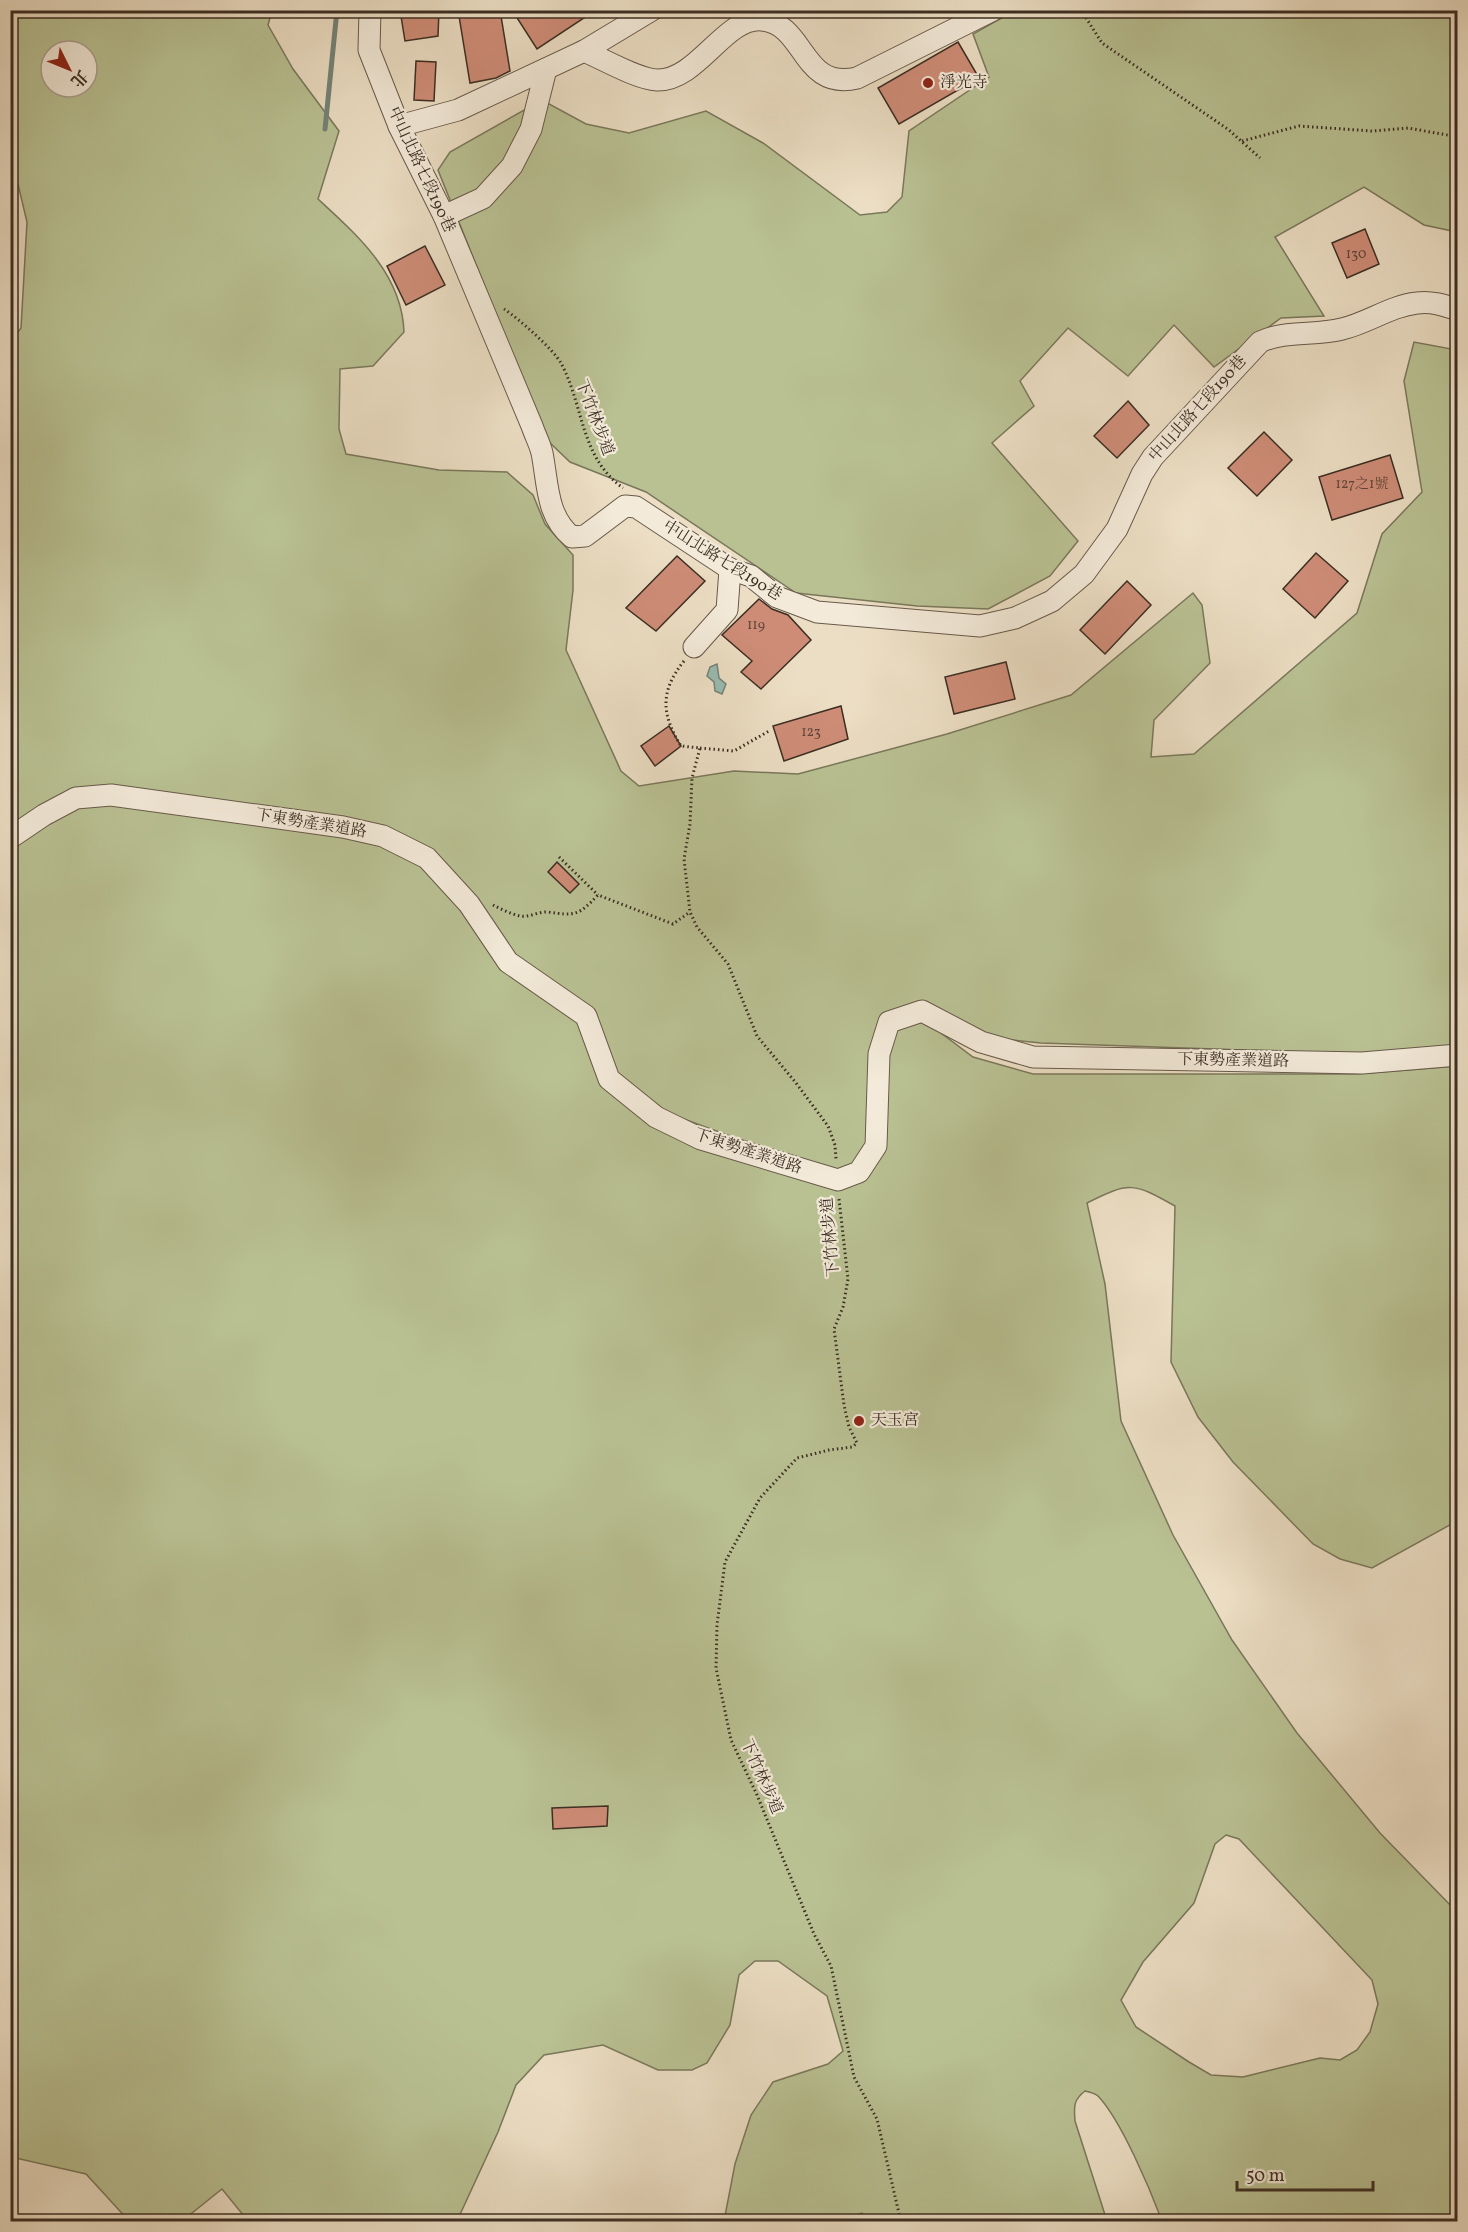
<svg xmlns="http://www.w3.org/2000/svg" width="1468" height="2232" font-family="Vollkorn,'Noto Serif TC',serif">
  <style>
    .green { fill: #b9c193; stroke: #7a785b; stroke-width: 1.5; fill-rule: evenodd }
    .water { fill: #99bcb1; stroke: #748378; stroke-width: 1.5 }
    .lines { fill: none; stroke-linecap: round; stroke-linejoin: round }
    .stream { stroke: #748378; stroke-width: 5 }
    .building { fill: #ce8c77; stroke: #3c2e23; stroke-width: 1.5 }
    .minor-casing { stroke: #685a4b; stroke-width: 23 }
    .path { stroke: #3c2e23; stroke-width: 3; stroke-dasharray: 1.5 3; stroke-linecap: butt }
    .minor { stroke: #f3ead9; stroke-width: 21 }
    .poi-dot { fill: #8f2418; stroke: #f3ead9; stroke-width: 2 }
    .labels { text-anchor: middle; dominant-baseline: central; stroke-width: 4.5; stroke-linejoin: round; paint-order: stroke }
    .number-label { font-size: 14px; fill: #604638 }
    .poi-label { font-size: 16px; fill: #3c2e23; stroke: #f3ead9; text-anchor: start }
    .street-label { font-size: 16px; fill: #3c2e23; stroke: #f3ead9 }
  </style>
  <rect width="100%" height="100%" fill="#ecdec4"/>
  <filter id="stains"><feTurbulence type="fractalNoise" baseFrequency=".00333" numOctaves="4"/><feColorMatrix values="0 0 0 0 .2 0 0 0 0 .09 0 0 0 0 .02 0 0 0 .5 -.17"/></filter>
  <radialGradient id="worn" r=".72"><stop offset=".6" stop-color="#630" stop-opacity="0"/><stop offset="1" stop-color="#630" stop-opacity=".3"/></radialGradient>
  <g class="green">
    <path d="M10,11H272L268,25L293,69L339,131L318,199C358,236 402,274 404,332L373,366L340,369L339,429L346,454L439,470L507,472L533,495L545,524L573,555V590L566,650L621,771L639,786L734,771L798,774L947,734L1071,695L1193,593L1202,605L1210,663L1154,720L1151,757L1194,754L1357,613L1382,534L1422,492L1404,381L1414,342L1457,350V1046L1363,1054L1041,1043L983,1037L921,1004L885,1017L871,1142L853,1168L832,1173L659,1110L615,1073L591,1009L512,956L432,852L114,789L11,830L10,343L21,328L27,222L11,155ZM51,51H87V87H51Z"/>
    <path d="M1014,11H1457V232L1424,225L1364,187L1275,237L1324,316L1281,318L1214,367L1174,325L1128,376L1068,328L1020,381L1034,406L992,443L1078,541L1050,576L988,609L917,606L796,593L646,492L570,462L546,439L438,170L450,152L542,100L586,124L629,133L706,111L763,143L860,215L887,212L902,197L909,131L989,77L973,34Z"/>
    <path d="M113,802L378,843L423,866L457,905L500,968L579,1020L651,1121L862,1176L884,1057L893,1028L921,1018L973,1057L1033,1074H1356L1457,1066V1521L1372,1568L1340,1559L1313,1544L1233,1462L1198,1417L1171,1362L1175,1206C1134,1183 1130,1181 1087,1203L1105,1284L1121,1421L1173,1535L1232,1640L1297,1733L1380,1833L1457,1912V2212C1424,2223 1387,2225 1352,2219L1347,2222L1162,2221C1150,2189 1121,2120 1098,2096C1094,2093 1090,2092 1085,2091C1073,2100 1074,2107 1075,2121L1107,2221L873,2222L862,2213L848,2217L845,2221H724L735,2164L751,2115L773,2082L828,2064L843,2051L827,1996L778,1961H755L739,1975L730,2025L707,2063L692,2070H658L603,2045L544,2055L516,2085L498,2132L457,2221H248L222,2189L182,2221H129L86,2174L11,2157V845L76,806ZM1226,1835L1239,1839L1372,1980L1378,2004L1370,2032L1357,2050L1340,2060L1320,2058L1243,2077L1211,2075L1189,2062L1136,2027L1121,2000L1143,1962L1194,1903L1215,1844Z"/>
  </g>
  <path class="water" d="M717,664L719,678L726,684L722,694L715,691L714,682L707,676L710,667Z"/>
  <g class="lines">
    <path class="stream" d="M325,129L337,10"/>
  </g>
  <g class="building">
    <path d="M400,10H439L438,36L405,41Z"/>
    <path d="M458,10H500L510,71L496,78L470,83Z"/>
    <path d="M512,10H596L537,49Z"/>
    <path d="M958,42L979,78L899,124L878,88Z"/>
    <path d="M416,61L436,62L434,101L414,100Z"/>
    <path d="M1365,229L1379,264L1347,278L1332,243Z"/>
    <path d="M425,246L445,285L406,305L387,266Z"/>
    <path d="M1128,401L1149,425L1117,458L1094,436Z"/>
    <path d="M1264,432L1292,460L1257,496L1228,468Z"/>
    <path d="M1390,455L1403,498L1332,520L1319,477Z"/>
    <path d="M1316,553L1348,581L1315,618L1283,589Z"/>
    <path d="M677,556L705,581L656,631L626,608Z"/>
    <path d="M1127,581L1151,605L1105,654L1080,630Z"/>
    <path d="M759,599L772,609L788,615L811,640L761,689L741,672L752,661L722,635Z"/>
    <path d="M1006,662L1015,699L954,714L945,677Z"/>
    <path d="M841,706L848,739L784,761L773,726Z"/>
    <path d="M669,726L681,746L655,766L641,746Z"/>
    <path d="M557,862L579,884L570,893L548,872Z"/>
    <path d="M608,1806L607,1826L553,1829L552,1808Z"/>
  </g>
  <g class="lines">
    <defs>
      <g id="minor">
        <path d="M370,10L369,50L399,126L444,216L532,426C535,435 540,444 542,453C548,483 546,516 572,537L585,536L625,506L636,507L730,569L751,576L777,597L817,612L980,626L1015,618L1052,601L1084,574L1117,529L1142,474L1153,457L1260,342C1285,330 1315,336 1342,329C1368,323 1390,306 1417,303C1431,301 1444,305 1458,310"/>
        <path d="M584,51C603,59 637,79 657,80C698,81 725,16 762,20C806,24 801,91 857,78L993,10"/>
        <path d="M399,126L458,110L584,51L652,10"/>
        <path d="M444,216L483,198L512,166L531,129L546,69"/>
        <path d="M694,647L727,610L730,569"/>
        <path d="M10,838L44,815L76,798L111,795L343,827L383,836L427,858L469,904L508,962L586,1016L609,1079L656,1117L701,1139L838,1180L859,1172L876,1146L879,1054L889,1022L922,1011L981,1042L1033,1057L1362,1063L1458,1055"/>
      </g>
    </defs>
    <use href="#minor" class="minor-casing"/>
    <g class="path">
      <path d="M1081,10L1102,43L1229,130L1260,158"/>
      <path d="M1242,141L1299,126L1372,131L1408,128L1458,137"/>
      <path d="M504,309C518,318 553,349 561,363C584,406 580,457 623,488"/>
      <path d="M684,661C660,691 661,714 681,746L700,748L692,778L690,824L684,859L690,912L697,927L728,964L757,1036L796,1083L828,1126L835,1145L836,1159"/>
      <path d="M700,748L734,751L769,731"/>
      <path d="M559,857L598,895"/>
      <path d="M493,905C501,909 511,914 520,916C529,918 539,911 548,912C575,916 578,916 598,895L673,924L690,912"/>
      <path d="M839,1199L848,1279L843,1307L834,1329L844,1405L849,1427L857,1443L852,1447L829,1450L797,1458L760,1498L725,1562L717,1625L716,1668L731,1740L757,1795L814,1934L831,1966L854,2077L877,2119L901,2222"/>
    </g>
    <use href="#minor" class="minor"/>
  </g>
  <g class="poi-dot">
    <circle cx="928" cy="83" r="6"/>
    <circle cx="859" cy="1421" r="6"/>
  </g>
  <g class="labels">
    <g class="number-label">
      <text x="1356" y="254">130</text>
      <text x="1362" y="484">127之1號</text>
      <text x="756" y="625">119</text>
      <text x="811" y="732">123</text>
    </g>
    <g class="poi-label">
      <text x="940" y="83">淨光寺</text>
      <text x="871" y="1421">天玉宮</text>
    </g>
    <g class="street-label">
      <text transform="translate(421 170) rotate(65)">中山北路七段190巷</text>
      <text transform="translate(1198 409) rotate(-48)">中山北路七段190巷</text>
      <text transform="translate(594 418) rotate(69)">下竹林步道</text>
      <text transform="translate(722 561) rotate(32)">中山北路七段190巷</text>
      <text transform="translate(311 824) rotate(9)">下東勢產業道路</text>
      <text transform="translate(1233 1061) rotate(1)">下東勢產業道路</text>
      <text transform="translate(748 1152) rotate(18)">下東勢產業道路</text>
      <text transform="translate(831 1237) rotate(-95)">下竹林步道</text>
      <text transform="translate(761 1777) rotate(66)">下竹林步道</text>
    </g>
  </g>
  <rect width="1468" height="2232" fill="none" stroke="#ecdec4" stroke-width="36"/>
  <rect x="12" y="12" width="1444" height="2208" fill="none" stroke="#3c2e23" stroke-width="3"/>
  <rect x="18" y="18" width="1432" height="2196" fill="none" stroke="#3c2e23" stroke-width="1.5"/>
  <g transform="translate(69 69) rotate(133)"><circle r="28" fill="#f3ead9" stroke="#aa9f90" stroke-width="1.5"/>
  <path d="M0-4.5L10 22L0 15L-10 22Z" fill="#8f2418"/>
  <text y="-9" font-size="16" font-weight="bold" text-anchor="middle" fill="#3c2e23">北</text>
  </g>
  <path d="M1237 2181v9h136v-9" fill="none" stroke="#3c2e23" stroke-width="3"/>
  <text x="1246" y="2181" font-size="18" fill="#3c2e23" stroke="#f3ead9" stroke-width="4.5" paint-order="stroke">50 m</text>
  <rect width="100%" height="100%" filter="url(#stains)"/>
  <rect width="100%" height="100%" fill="url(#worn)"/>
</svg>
